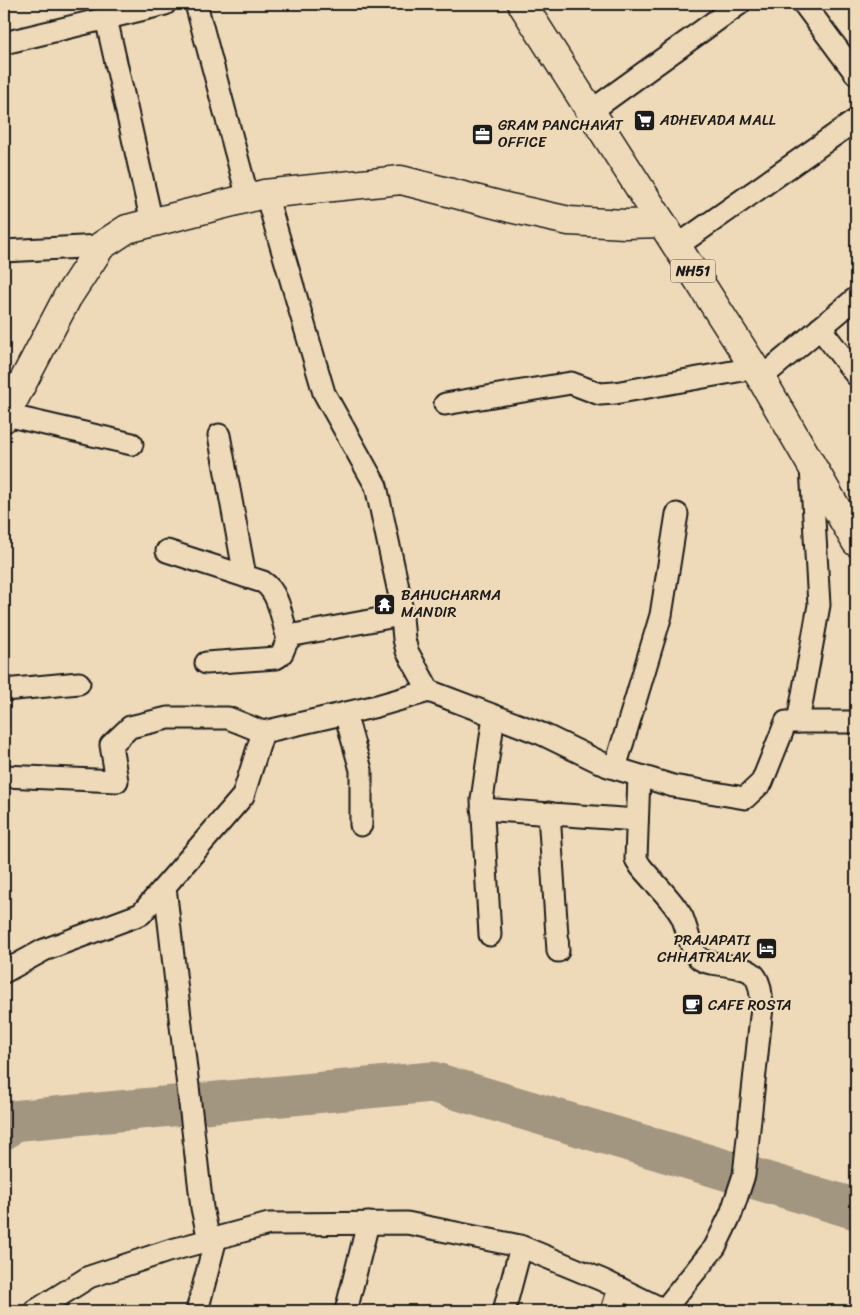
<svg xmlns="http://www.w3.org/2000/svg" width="860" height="1315" font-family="Sriracha,sans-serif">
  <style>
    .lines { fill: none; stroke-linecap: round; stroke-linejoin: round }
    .river { stroke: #a39680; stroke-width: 41 }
    .street-casing { stroke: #1c1c1c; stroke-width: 25 }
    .secondary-casing { stroke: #1c1c1c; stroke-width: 31 }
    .highway-casing { stroke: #1c1c1c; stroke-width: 31 }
    .street { stroke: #eedab8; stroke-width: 21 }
    .secondary { stroke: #eedab8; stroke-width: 28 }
    .highway { stroke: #eedab8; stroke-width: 28 }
    .labels { text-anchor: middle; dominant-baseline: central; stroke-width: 4.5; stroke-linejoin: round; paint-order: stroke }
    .shield { fill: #eedab8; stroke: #5b554b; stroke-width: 1 }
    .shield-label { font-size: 14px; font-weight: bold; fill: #1c1c1c }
    .poi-label { font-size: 15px; fill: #1c1c1c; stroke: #eedab8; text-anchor: start }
  </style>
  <rect width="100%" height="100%" fill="#eedab8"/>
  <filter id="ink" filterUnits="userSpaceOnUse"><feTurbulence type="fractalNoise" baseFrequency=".02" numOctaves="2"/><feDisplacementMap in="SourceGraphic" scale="10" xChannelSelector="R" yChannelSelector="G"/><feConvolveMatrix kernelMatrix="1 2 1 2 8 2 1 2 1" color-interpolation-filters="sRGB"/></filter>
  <g filter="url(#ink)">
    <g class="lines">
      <path class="river" d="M4,1129L11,1121L432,1082L856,1209"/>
      <defs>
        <g id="street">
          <path d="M196,4L248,198"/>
          <path d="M804,4L856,74"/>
          <path d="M106,18L152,223"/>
          <path d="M4,43L165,4"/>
          <path d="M591,111L739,4"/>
          <path d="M266,194L324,393L376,486L400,597L404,639L407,651L429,691"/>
          <path d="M677,246L856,120"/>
          <path d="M4,251L101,246"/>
          <path d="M820,328L856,375"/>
          <path d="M761,378L856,298"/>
          <path d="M445,404L571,383L600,394L615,393L754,368"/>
          <path d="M6,415L132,444"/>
          <path d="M219,435L245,576"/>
          <path d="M167,551L263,582C280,593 282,621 288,639"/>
          <path d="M206,663L276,658C287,653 282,641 294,635L401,615"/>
          <path d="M4,690L79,683"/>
          <path d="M345,713L361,770V825"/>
          <path d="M798,722L819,605L811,467"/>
          <path d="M615,768L661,615L677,514"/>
          <path d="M4,776L117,781L111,745L130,727L168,718H228L263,732"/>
          <path d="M639,776L636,859L641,867C654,883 672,899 682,917C687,928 691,952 700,959C706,963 712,963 718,964C753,969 760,970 762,1007L744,1175L731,1214L715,1247L664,1310"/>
          <path d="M482,809L637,820"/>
          <path d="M549,813L558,951"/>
          <path d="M165,887L202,1208L209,1240"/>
          <path d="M490,935L482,800L494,716"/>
          <path d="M4,972L44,950L141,914L243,796L263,732L377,706L429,691L542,734L608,766L673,786L745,798L762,782L786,722H856"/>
          <path d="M35,1311L89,1277L168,1251L269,1224L407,1223L520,1246L602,1280L666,1311"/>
          <path d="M197,1311L216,1238"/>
          <path d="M346,1311L368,1223"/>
          <path d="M504,1311L521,1247"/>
          <path d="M612,1311L619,1288"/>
        </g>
        <path id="secondary" d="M4,418L67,298L101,246L127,229L264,194L401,180L510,208L569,221L625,224L662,223"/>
        <path id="highway" d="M522,4L761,378L856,542"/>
      </defs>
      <use href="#street" class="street-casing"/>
      <use href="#secondary" class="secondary-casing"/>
      <use href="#highway" class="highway-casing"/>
      <use href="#street" class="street"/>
      <use href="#secondary" class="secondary"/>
      <use href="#highway" class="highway"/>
    </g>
  </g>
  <defs>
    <symbol id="supermarket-square" viewBox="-11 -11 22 22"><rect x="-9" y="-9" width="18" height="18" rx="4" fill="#1c1c1c" stroke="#eedab8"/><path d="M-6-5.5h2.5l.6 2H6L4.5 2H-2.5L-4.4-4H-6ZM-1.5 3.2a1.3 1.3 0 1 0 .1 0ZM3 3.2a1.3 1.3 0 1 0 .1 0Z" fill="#fff"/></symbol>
    <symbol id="office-square" viewBox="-11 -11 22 22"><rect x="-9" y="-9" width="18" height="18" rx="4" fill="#1c1c1c" stroke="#eedab8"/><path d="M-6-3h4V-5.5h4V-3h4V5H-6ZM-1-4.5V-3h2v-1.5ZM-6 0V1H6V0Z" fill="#fff"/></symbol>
    <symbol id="temple-square" viewBox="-11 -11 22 22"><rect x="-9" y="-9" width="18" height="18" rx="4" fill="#1c1c1c" stroke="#eedab8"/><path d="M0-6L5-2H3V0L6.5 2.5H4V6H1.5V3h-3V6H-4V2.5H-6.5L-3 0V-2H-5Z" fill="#fff"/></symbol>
    <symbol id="hotel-square" viewBox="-11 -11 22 22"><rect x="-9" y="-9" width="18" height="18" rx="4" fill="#1c1c1c" stroke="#eedab8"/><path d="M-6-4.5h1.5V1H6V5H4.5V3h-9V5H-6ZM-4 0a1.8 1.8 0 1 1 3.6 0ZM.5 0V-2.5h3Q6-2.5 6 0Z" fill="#fff"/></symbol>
    <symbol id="cafe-square" viewBox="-11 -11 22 22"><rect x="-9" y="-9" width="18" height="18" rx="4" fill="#1c1c1c" stroke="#eedab8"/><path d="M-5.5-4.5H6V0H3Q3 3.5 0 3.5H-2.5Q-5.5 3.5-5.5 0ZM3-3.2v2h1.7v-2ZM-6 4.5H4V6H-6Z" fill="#fff"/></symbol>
  </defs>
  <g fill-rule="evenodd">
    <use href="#supermarket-square" x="632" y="108" width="25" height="25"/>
    <use href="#office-square" x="470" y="122" width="25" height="25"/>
    <use href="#temple-square" x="372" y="592" width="25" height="25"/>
    <use href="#hotel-square" x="754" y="936" width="25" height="25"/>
    <use href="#cafe-square" x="680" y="992" width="25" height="25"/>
  </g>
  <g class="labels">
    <rect class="shield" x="670.5" y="259.5" width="45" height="23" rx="4"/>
    <g class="shield-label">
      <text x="693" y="271">NH51</text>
    </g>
    <g class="poi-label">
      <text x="660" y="120">ADHEVADA MALL</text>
      <text x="498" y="125">GRAM PANCHAYAT<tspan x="498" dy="17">OFFICE</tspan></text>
      <text x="401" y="595">BAHUCHARMA<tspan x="401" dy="17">MANDIR</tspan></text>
      <text x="750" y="940" text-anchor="end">PRAJAPATI<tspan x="750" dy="17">CHHATRALAY</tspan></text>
      <text x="708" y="1005">CAFE ROSTA</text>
    </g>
  </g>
  <rect width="860" height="1315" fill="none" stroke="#eedab8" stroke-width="20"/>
  <rect x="10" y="10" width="840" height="1295" fill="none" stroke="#1c1c1c" stroke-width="2" filter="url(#ink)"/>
</svg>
